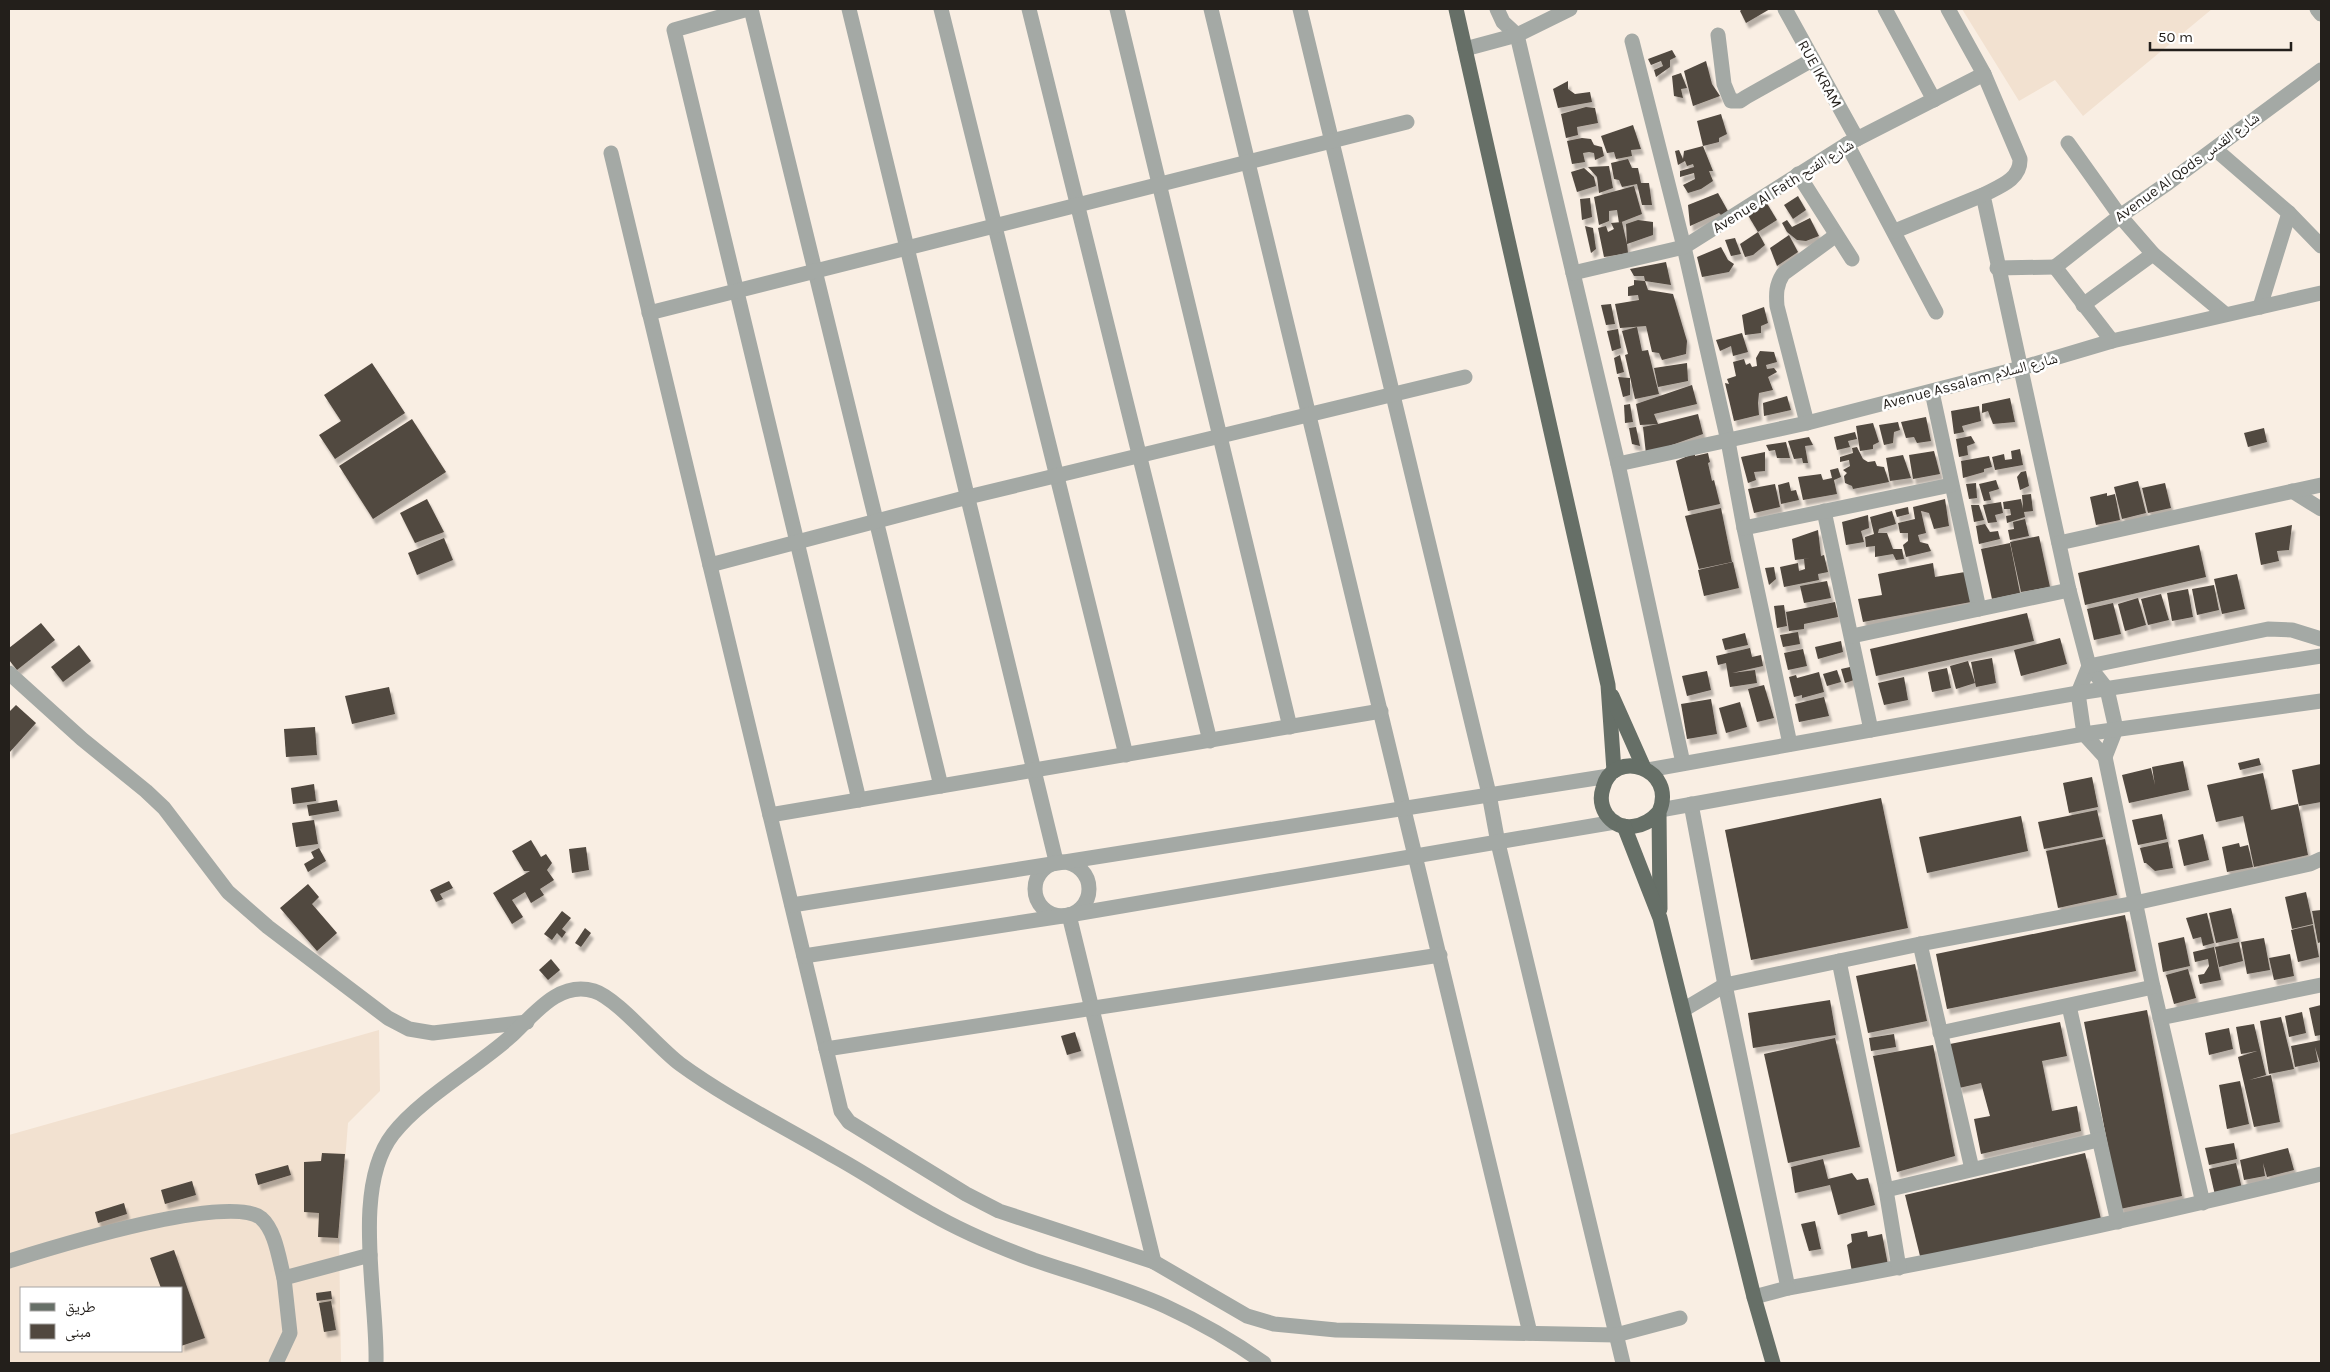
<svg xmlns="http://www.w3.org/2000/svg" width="2330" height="1372" font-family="Karla,'Noto Naskh Arabic',sans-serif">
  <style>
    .built { fill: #f2e1d0; fill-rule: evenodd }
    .building { fill: #51483f; filter: url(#shadow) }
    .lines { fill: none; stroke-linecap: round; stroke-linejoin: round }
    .minor { stroke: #a4a9a5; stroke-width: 15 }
    .major { stroke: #666f67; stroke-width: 15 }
    .labels { text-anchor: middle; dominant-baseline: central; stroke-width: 5; stroke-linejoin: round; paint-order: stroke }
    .street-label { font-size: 15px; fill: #231f1b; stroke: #fff }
  </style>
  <defs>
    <filter id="shadow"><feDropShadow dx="3" dy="5.5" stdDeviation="1" flood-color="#0004"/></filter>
  </defs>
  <rect width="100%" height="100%" fill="#f9eee3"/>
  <g class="built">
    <path d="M1962,9H2212L2083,116L2055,80L2019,101Z"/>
    <path d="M379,1030L380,1091L348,1123L339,1238L341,1363H9V1135ZM21,1288H181V1351H21Z"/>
  </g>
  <g class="building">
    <path d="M1742,9H1770L1746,23L1740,11Z"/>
    <path d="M1672,50L1676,57L1670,60V67L1656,77L1654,70L1663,66L1661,61L1651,65L1648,59Z"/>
    <path d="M1706,61L1712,84L1720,96L1693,106L1684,71Z"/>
    <path d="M1681,73L1687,88L1681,89L1683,98L1674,96L1672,76Z"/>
    <path d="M1568,81V89L1575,94L1590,92L1592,102L1558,108L1553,89Z"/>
    <path d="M1586,107L1595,108L1598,123L1577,127L1578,135L1566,138L1561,114Z"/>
    <path d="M1721,114L1727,134L1719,138V142L1703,146L1697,121Z"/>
    <path d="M1633,125L1641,149L1631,150L1632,156L1616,159L1614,152L1607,153L1601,136Z"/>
    <path d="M1582,138L1591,139L1594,145L1602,147L1604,156L1595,160L1594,153L1589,152L1583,153L1585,162L1572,164L1567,141Z"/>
    <path d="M1703,146L1713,171H1709L1713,181L1701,189L1688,193L1683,185L1695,179L1694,173L1680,177V171L1694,167L1693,164L1687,166L1685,161L1678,165L1675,151L1679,150L1683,159L1684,151Z"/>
    <path d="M1628,159L1632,168H1638L1641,183H1649L1652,205H1642L1637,184L1622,187L1619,180L1614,179L1611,163Z"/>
    <path d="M1609,166L1613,188L1599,193L1597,177L1588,167Z"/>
    <path d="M1584,168L1594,177L1596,186L1577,192L1571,172Z"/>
    <path d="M1634,186L1642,214L1619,223L1617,210L1609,211V221L1599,225L1594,197Z"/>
    <path d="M1718,193L1729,213L1721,215L1719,213L1690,226L1688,205Z"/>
    <path d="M1798,196L1806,210L1793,219L1784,205Z"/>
    <path d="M1590,198L1592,217L1582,220L1580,199Z"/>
    <path d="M1765,200L1777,220L1758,232L1746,212Z"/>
    <path d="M1810,218L1819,236L1806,241L1797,240L1787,232L1782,223L1787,220L1792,227Z"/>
    <path d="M1638,220L1653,222V235L1627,244L1628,253L1604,257L1598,228L1606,226L1608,232L1614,229L1611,223L1622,222L1627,244L1626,224Z"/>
    <path d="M1585,226L1593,228L1596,249L1591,253Z"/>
    <path d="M1758,232L1765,245L1753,255L1745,257L1740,244Z"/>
    <path d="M1789,235L1798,252L1777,266L1770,248Z"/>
    <path d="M1735,238L1741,254L1731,256L1725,240Z"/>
    <path d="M1721,247L1728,260L1734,264L1729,272L1702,277L1697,257Z"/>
    <path d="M1666,262L1671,285L1645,281L1648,290L1673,294L1687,341L1686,354L1662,360L1659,353L1652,352L1646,326L1620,328L1615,304L1639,300L1638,295L1628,296V287L1634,285V280L1645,281L1644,276H1634L1630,269Z"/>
    <path d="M1611,304L1615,324L1606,325L1601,305Z"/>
    <path d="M1764,307L1768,323L1761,326V333L1745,335L1742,315Z"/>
    <path d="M1637,327L1642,351L1648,350L1659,394L1635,399L1625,355L1628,354L1622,331Z"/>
    <path d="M1618,329L1621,348L1612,351L1607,331Z"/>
    <path d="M1742,333L1748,352L1733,356L1731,346L1720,351L1716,340Z"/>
    <path d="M1760,351L1774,352L1777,362L1766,365L1767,369L1774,368L1777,372L1768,377L1773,390L1759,393L1758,403L1759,415L1734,421L1725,383L1729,384L1727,379L1736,376L1733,362L1744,359L1746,365L1750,363L1752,367L1757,366L1756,358Z"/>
    <path d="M1620,355L1624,372L1617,374L1614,358Z"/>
    <path d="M372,363L405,413L335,459L319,435L341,421L324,395Z"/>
    <path d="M1687,363L1688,381L1658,387L1654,368Z"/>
    <path d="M1618,377L1630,378V395L1623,397Z"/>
    <path d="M1692,385L1697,404L1654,414L1658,424L1698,414L1703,434L1646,454L1643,427L1658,424L1640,425L1636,404Z"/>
    <path d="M1787,396L1791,410L1764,416L1763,403Z"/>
    <path d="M2010,398L2015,422L1993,424L1988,411L1982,413V404Z"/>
    <path d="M1630,404L1633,422L1625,423L1624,405Z"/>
    <path d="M1979,406L1981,421L1962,426L1964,432L1954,434L1951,411Z"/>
    <path d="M1926,417L1931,441L1917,443L1914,437L1906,438L1901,422Z"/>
    <path d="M412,419L446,472L373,519L339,466Z"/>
    <path d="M1898,422L1900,430L1894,432L1893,443L1884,445L1879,425Z"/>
    <path d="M1873,423L1879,442L1873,445V449L1860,451L1856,426Z"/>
    <path d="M1636,427L1640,446L1632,444L1629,428Z"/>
    <path d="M2264,428L2267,442L2248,447L2244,433Z"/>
    <path d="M1855,432L1857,439L1848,441L1850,447L1837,450L1834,437Z"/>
    <path d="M1971,436L1975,443L1967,446L1968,455L1959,457L1956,439Z"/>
    <path d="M1809,437L1813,445L1805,446L1808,463H1803L1802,458L1794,459L1788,441Z"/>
    <path d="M1786,442L1790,458H1777L1775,450L1769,451L1766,445Z"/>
    <path d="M1857,447L1863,459L1868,462L1875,461L1877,466L1884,467L1889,482L1853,489L1852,486L1845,483L1844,476L1847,473L1843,470L1850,466L1849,460L1840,462V457L1853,453L1852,448Z"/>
    <path d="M2020,449L2023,465L1995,470L1992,457L2004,454L2005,460L2012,459L2011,451Z"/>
    <path d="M1934,451L1940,474L1913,479L1909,455Z"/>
    <path d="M1765,452V471L1754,472L1756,480L1748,483L1741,457Z"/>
    <path d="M1695,453V456L1708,453L1710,462L1708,463L1712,481L1714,480L1720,504L1688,511L1676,461Z"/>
    <path d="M1903,455L1911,478L1890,481L1886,458Z"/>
    <path d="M1989,456L1992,467L1984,469V472L1963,478L1961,461Z"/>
    <path d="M1838,468L1841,477L1834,480L1837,494L1803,500L1798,477L1821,474L1823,480L1832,478L1830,470Z"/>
    <path d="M2026,471L2029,486L2020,490L2017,477L2021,472Z"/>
    <path d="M1996,480L1999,489L1989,492L1991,500L1984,501L1979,484Z"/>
    <path d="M2138,481L2146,513L2122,519L2114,487Z"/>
    <path d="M1789,482L1791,491L1796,490L1799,500L1781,504L1778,485Z"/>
    <path d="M1976,483L1977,498L1969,499L1966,484Z"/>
    <path d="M2165,483L2171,508L2148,513L2142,488Z"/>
    <path d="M1775,484L1780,507L1754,513L1748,489Z"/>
    <path d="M2107,493V496L2115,494L2120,520L2096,525L2090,497Z"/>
    <path d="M2031,494L2033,511L2024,512L2025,517L2007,523L2006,516L2011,515L2010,509H2004L2003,502L2021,499L2023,509L2022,495Z"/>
    <path d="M427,499L444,532L415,543L400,513Z"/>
    <path d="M1945,499L1949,526L1934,529L1929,513L1921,511L1926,533L1918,535L1920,542L1928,544L1931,551L1906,557L1903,545L1908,541V533H1900L1898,523L1915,519L1913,507Z"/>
    <path d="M2001,502L2003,513L1995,515L1997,522L1988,523L1983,505Z"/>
    <path d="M1971,505H1979L1984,520L1974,522Z"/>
    <path d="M1908,507L1909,514L1897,517L1895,510Z"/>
    <path d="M1721,508L1732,562L1699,569L1685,516Z"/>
    <path d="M1892,511L1896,524L1879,529L1878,533H1887L1893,549H1902L1904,559L1896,560L1893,554L1875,557V546L1866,547L1865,537L1874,534L1870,517Z"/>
    <path d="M1868,515L1869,528L1861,531L1864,542L1846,545L1842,522Z"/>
    <path d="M2025,519L2029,536L2010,540L2008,530L2014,529L2013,522Z"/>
    <path d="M1985,524L1990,532L1998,531L2000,539L1979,544L1976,526Z"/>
    <path d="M2292,525L2289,550L2277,551L2279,561L2261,565L2255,533Z"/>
    <path d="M1818,530L1821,556L1824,555L1828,572L1818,574L1819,580L1784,587L1780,567L1798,563L1799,571L1805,569L1804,559L1811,558L1795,560L1792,539Z"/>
    <path d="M2039,536L2050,587L2021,592L2010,542Z"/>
    <path d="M444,538L453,560L417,575L408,553Z"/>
    <path d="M2010,543L2020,593L1992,599L1981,549Z"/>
    <path d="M2199,545L2206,577L2085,605L2078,573Z"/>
    <path d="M1733,562L1739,588L1704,596L1698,570Z"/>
    <path d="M1933,563L1935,577L1965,572L1971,602L1863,622L1858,599L1882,595L1878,574Z"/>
    <path d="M1774,567L1776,579L1769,585L1765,568Z"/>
    <path d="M2237,574L2245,609L2222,614L2214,579Z"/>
    <path d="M1827,581L1831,598L1804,603L1800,586Z"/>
    <path d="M2214,585L2219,610L2197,615L2192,589Z"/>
    <path d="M2188,589L2193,617L2172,621L2167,593Z"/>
    <path d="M2161,594L2169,620L2148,625L2141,599Z"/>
    <path d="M2138,598L2146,625L2125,631L2118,604Z"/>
    <path d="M1835,602L1838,617L1804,624V629L1789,631L1786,612Z"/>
    <path d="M2113,603L2121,634L2094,640L2087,609Z"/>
    <path d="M1784,605L1787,626L1777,628L1774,606Z"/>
    <path d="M2027,613L2034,641L1876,676L1870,649Z"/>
    <path d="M41,623L55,640L17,670L9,660V648Z"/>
    <path d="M1798,632L1800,644L1783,647L1780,635Z"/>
    <path d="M1745,633L1748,645L1725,650L1722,639Z"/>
    <path d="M2060,638L2067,664L2021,676L2014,650Z"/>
    <path d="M1841,641L1843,652L1818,659L1815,647Z"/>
    <path d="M79,645L91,661L63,682L51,667Z"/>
    <path d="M1750,648L1752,657L1761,655L1763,666L1732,673L1755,670L1757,683L1730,687L1726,663L1718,665L1716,656Z"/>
    <path d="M1803,649L1807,666L1788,670L1784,653Z"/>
    <path d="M1992,658L1996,683L1976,687L1971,662Z"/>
    <path d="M1968,661L1975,683L1956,689L1950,666Z"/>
    <path d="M1850,667L1854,680L1845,683L1841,669Z"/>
    <path d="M1947,668L1951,688L1932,692L1928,672Z"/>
    <path d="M1837,670L1841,682L1827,686L1823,674Z"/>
    <path d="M1707,671L1711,690L1687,696L1682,676Z"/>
    <path d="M1819,672L1824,692L1802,698V695L1794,697L1789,677L1796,675L1797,678Z"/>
    <path d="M1904,677L1908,700L1884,705L1878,683Z"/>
    <path d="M1764,685L1774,718L1757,722L1748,689Z"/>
    <path d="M389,687L395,714L352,724L345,696Z"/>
    <path d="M1824,697L1829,716L1799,722L1795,704Z"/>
    <path d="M1711,699L1717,734L1687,739L1681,704Z"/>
    <path d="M1740,702L1747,727L1726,733L1719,708Z"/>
    <path d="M16,705L36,723L9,753V712Z"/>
    <path d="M315,727L317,755L286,757L284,729Z"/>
    <path d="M2259,758L2261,765L2240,770L2238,763Z"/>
    <path d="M2183,761L2189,790L2129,803L2122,775L2151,768L2155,785L2152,767Z"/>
    <path d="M2321,764V802L2299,806L2292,770Z"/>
    <path d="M2263,773L2271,810L2298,804L2308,855L2254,867L2243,816L2216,822L2207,785Z"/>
    <path d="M2092,777L2098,807L2069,813L2063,783Z"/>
    <path d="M314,784L316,801L293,804L291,788Z"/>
    <path d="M1881,798L1908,928L1751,960L1725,830Z"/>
    <path d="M337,800L339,811L309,816L307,805Z"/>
    <path d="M2097,810L2103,837L2044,849L2038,822Z"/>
    <path d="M2162,814L2167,839L2138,845L2132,820Z"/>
    <path d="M2021,816L2028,851L1927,873L1919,837Z"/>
    <path d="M314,820L318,844L296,847L292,823Z"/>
    <path d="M2203,834L2209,860L2184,866L2178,840Z"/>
    <path d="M2105,839L2117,895L2058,908L2046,851Z"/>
    <path d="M531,840L541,857L546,854L552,863L547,870L554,880L540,889L544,895L531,903L525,892L512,900L523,917L512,924L493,893L530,871H524L512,851Z"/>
    <path d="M2168,842L2173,868L2155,871L2146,863H2144L2140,848Z"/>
    <path d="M2239,843L2240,847L2248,845L2253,867L2227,872L2222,847Z"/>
    <path d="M586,847L589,870L572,873L569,849Z"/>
    <path d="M319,848L326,861L308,872L304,864L314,858L311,852Z"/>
    <path d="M449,881L453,888L440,894L443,899L436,902L430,890Z"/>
    <path d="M308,884L319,897L312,904L337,933L317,951L280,908Z"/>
    <path d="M2306,892L2313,924L2292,929L2285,897Z"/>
    <path d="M2231,908L2238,938L2216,943L2209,913Z"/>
    <path d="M2321,910V942L2318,943L2312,911Z"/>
    <path d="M562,911L571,918L562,929L566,932L562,938L557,933L552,940L544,934Z"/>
    <path d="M2207,913L2214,943L2203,946L2201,937L2193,939L2186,918Z"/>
    <path d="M2125,915L2136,971L1947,1009L1936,954Z"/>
    <path d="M2313,925L2319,957L2298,962L2291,930Z"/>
    <path d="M585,928L591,933L581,947L575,943Z"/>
    <path d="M2184,937L2190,966L2163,972L2158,943Z"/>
    <path d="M2264,938L2270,970L2247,974L2241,942Z"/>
    <path d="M2239,942L2243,961L2219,967L2215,947Z"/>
    <path d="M2214,947L2221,980L2200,984L2198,975L2204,974L2209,966L2208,959L2195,962L2193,952Z"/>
    <path d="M2290,954L2294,976L2274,980L2269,958Z"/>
    <path d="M551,959L560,970L548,980L539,970Z"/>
    <path d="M1915,964L1927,1021L1868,1033L1856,976Z"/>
    <path d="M2188,969L2196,998L2174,1004L2166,975Z"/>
    <path d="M1830,1000L1836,1035L1753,1048L1748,1013Z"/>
    <path d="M2321,1005V1035L2315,1036L2309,1008Z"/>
    <path d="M2147,1010L2182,1196L2120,1209L2084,1022Z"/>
    <path d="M2302,1012L2306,1033L2289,1037L2285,1016Z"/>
    <path d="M2281,1017L2294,1069L2269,1074L2260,1021Z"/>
    <path d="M2060,1022L2067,1056L2042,1061L2052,1111L2077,1106L2081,1131L1981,1154L1974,1119L1990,1116L1981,1083L1959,1088L1950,1044Z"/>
    <path d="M2254,1024L2266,1075L2249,1080L2271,1075L2280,1122L2254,1127L2238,1057L2257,1051L2241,1054L2236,1027Z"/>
    <path d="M2229,1028L2233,1049L2209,1055L2205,1033Z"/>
    <path d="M1075,1032L1081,1051L1067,1055L1061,1036Z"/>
    <path d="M1894,1034L1896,1047L1871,1051L1869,1038Z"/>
    <path d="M1835,1038L1860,1147L1788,1163L1764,1054Z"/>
    <path d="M2321,1040V1066L2315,1047L2318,1062L2295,1067L2291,1046Z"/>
    <path d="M1933,1045L1955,1156L1897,1172L1873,1056Z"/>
    <path d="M2240,1081L2249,1124L2227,1129L2219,1085Z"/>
    <path d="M2234,1143L2237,1159L2209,1165L2205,1148Z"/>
    <path d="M2288,1148L2294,1170L2267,1177L2263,1163L2265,1176L2244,1180L2240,1160Z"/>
    <path d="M322,1153L345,1154L338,1238L318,1237L319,1213L304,1212V1162L321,1161Z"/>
    <path d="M2085,1153L2101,1219L1921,1260L1905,1195Z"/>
    <path d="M1823,1159L1828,1179L1852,1173L1857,1180L1868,1178L1875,1205L1838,1215L1830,1185L1795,1193L1791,1167Z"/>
    <path d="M2236,1163L2242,1189L2215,1195L2209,1169Z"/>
    <path d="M288,1165L291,1175L258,1185L255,1174Z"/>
    <path d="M192,1181L196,1195L165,1204L161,1190Z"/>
    <path d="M124,1203L127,1214L98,1223L95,1212Z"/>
    <path d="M1815,1221L1821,1249L1809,1251L1801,1224Z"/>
    <path d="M1867,1231L1868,1237L1882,1234L1888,1265L1852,1272L1847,1245L1852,1242L1851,1234Z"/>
    <path d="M174,1250L205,1338L181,1346V1288H161L150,1258Z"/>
    <path d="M331,1291L332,1299L317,1301L316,1293Z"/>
    <path d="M331,1301L336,1330L324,1332L319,1303Z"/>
  </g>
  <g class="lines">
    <g class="minor">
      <path d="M748,9L674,30L859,800"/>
      <path d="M751,9L941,786"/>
      <path d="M849,9L1056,861"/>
      <path d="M941,9L1126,755"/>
      <path d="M1029,9L1210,741"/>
      <path d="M1117,9L1290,727"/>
      <path d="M1211,9L1530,1333"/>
      <path d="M1300,9L1489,794L1498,843L1623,1363"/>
      <path d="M1497,9L1503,22L1517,35L1618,464L1683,763"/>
      <path d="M1785,9L1857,139"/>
      <path d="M1885,9L1934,100"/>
      <path d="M1948,9L1984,74L2020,159C2021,180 1998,187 1983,195L2069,590L2089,666L2107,689L2116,729L2105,757"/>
      <path d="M2317,9L2321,14"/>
      <path d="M1718,35L1724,84L1731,101H1740L1746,97L1812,60"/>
      <path d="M1632,41L1684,247L1728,441L1744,528L1790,744"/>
      <path d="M1465,49L1517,35L1570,9"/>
      <path d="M2068,143L2120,216L2153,254L2225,314"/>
      <path d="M1847,144L1936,312"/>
      <path d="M2215,149L2289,213L2321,246"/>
      <path d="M611,153L841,1111L849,1122L966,1194L999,1211L1154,1262L1247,1316L1274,1324L1336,1330L1616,1335L1680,1318"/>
      <path d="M1798,174L1852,259"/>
      <path d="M1895,231L1983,195"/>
      <path d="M2055,267L2120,216L2168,183L2321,70"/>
      <path d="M2055,267L2112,341"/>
      <path d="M1997,268L2055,267"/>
      <path d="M1573,273L1684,247L1847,144L1984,74"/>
      <path d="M2083,305L2153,254"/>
      <path d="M2260,307L2289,213"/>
      <path d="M649,313L1407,122"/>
      <path d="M1932,392L1979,609"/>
      <path d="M1807,423L1777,306C1776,294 1776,285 1783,274L1835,236"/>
      <path d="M1618,464L1807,423L2021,368L2112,341L2321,293"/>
      <path d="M2292,491L2321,509"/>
      <path d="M1824,511L1871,730"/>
      <path d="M1744,528L1951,485"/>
      <path d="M2059,543L2321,485"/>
      <path d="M710,565L968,497L1465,377"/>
      <path d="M1852,636L2069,590"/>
      <path d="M2089,666L2078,693L2084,734L2105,757L2153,987L2203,1203"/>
      <path d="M2089,666L2268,629L2292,630L2321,639"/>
      <path d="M9,673L82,739L146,791L164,808L228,892L268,927L388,1018L409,1029L433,1033L527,1022"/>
      <path d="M1648,770L2078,693L2321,656"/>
      <path d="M1691,804L1725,985L1788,1288C1967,1256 2145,1217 2321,1174"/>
      <path d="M1660,810L2084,734L2321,701"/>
      <path d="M770,815L1381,711"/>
      <circle cx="1062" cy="889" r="27"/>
      <path d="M792,905L1609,776"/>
      <path d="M1069,915L1154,1262"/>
      <path d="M1920,944L1972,1169"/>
      <path d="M804,956L1069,915L1615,822"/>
      <path d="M1839,961L1886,1190L1899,1268"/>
      <path d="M2069,1006L2118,1222"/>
      <path d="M1683,1010L1725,985L1920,944L2135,903L2310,864L2321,859"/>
      <path d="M2160,1018L2321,985"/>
      <path d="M1940,1033L2153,987"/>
      <path d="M826,1049L1440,955"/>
      <path d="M1886,1190L2098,1140"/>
      <path d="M9,1261C51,1248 229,1192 261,1218C276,1231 279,1260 284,1278"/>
      <path d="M1754,1297L1788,1288"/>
      <path d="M276,1363L290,1333L284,1278L370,1255"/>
      <path d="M376,1363C378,1299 351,1188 393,1134C420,1099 475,1068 510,1037C533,1016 558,980 594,991C617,998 657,1047 680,1064C728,1099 781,1125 832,1155C865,1173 897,1195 930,1213C963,1232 999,1247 1034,1260C1078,1275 1123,1287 1165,1306C1200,1322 1233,1341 1264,1363"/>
    </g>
    <g class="major">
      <path d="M1456,9L1608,685L1614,771"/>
      <path d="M1612,696L1644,768"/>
      <path d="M1659,812C1645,828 1620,834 1606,814C1601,806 1600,797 1603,788C1613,747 1678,768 1659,812L1660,909"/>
      <path d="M1624,826L1660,918L1754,1297L1773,1363"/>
    </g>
  </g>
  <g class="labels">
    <g class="street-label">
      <text transform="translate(1820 74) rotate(61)">RUE IKRAM</text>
      <text transform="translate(2187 167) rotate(-36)">Avenue Al Qods شارع القدس</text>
      <text transform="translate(1783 186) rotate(-32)">Avenue Al Fath شارع الفتح</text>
      <text transform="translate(1970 381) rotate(-15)">Avenue Assalam شارع السلام</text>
    </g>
  </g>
  <rect width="2330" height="1372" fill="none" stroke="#231f1b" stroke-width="20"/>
  <rect x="20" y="1287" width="162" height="65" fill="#ffffff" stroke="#a7a5a4"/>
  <rect x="30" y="1303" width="25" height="8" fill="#666f67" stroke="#a7a5a4"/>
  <text x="65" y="1312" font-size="15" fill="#231f1b">طريق</text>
  <rect x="30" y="1324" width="25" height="15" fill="#51483f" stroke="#a7a5a4"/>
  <text x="65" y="1337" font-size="15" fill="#231f1b">مبنى</text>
  <path d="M2150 42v8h141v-8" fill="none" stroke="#231f1b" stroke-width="2.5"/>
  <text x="2158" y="42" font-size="15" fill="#231f1b" stroke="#ffffff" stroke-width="4" paint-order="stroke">50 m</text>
</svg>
